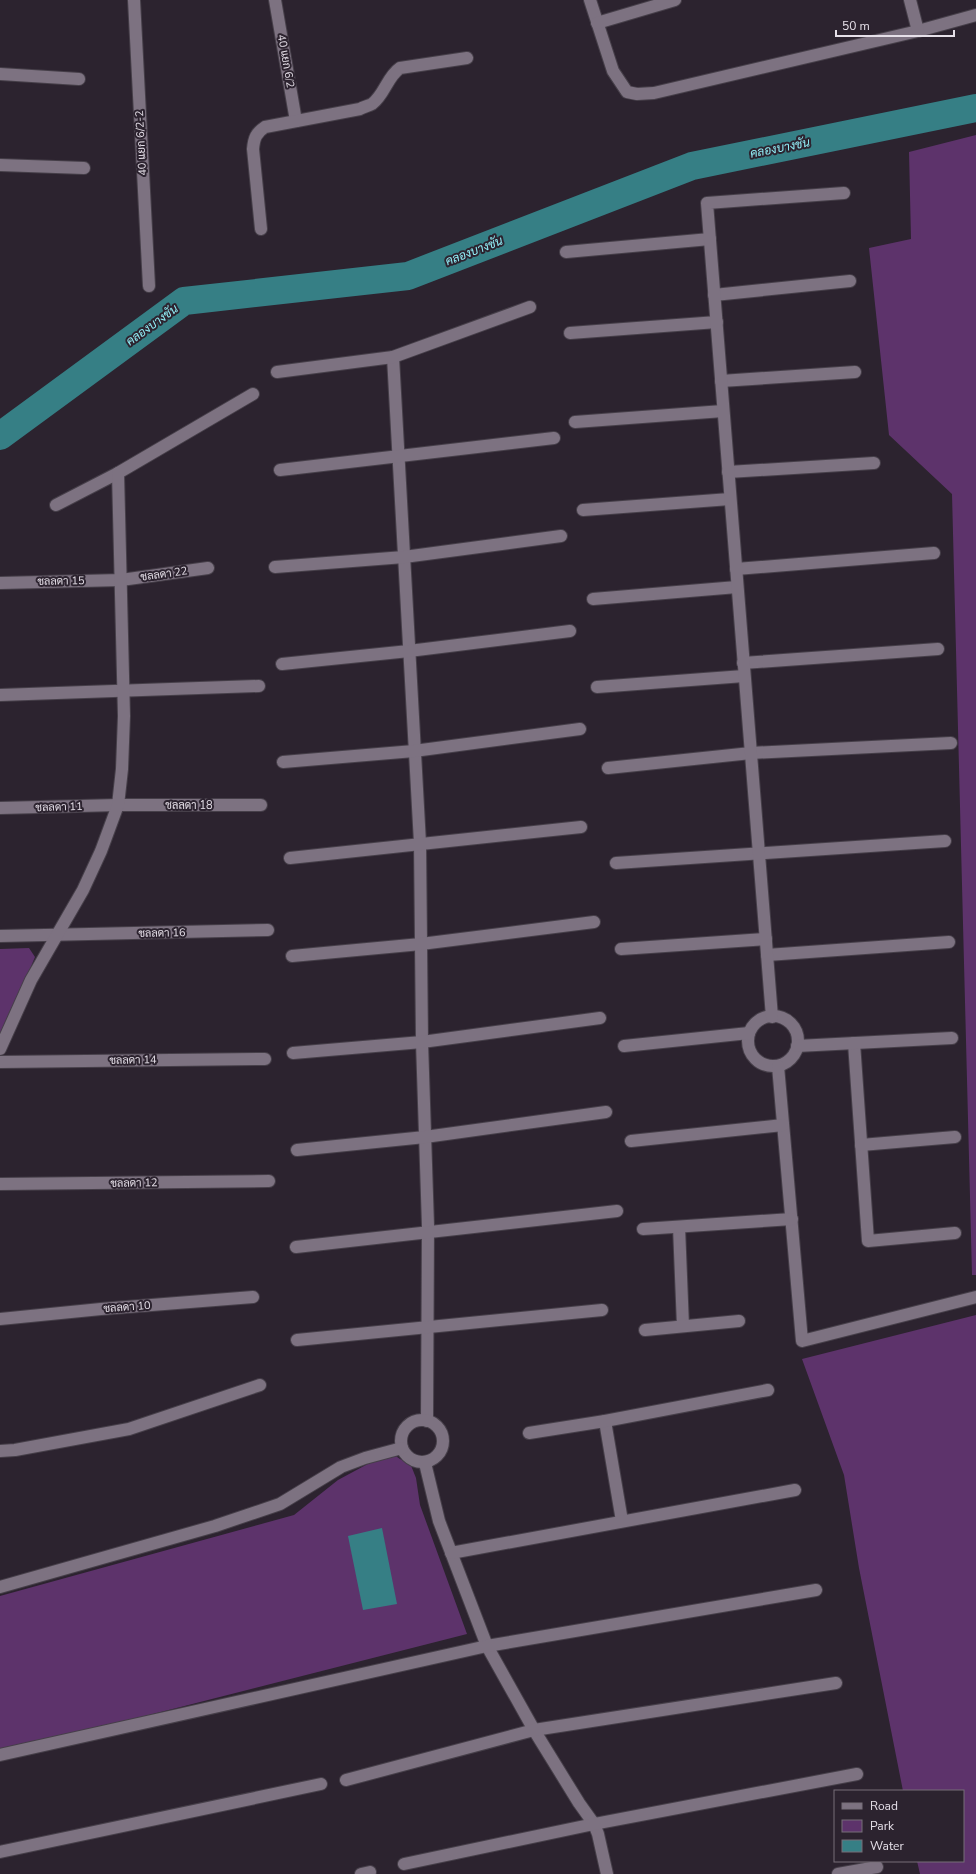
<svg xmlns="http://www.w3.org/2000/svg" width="976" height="1874" font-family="'Nunito Sans',Sarabun,sans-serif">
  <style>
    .green { fill: #5d336b }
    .water { fill: #367f85 }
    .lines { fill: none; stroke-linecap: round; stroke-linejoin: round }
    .river { stroke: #367f85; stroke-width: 28 }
    .street-casing { stroke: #463f49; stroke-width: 14 }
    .street { stroke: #7d7281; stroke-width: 12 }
    .labels { text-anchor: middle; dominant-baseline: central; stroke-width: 4; stroke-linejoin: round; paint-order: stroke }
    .street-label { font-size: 11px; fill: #e6e0e9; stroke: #2c232f }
    .water-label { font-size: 12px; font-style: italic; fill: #92f0f8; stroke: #2c232f }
  </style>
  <rect width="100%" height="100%" fill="#2c232f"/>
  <g class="green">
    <path d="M976,135V1275H972L952,494L889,435L869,248L911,239L909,152Z"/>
    <path d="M29,948L35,957L0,1041V949Z"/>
    <path d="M976,1315V1874H920L917,1861H963V1791H903L859,1568L844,1475L802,1359Z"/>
    <path d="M390,1452L400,1459L410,1463L416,1478L420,1505L467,1634L0,1753V1596L294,1515L338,1480Z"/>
  </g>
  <path class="water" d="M382,1528L397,1604L363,1610L348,1536Z"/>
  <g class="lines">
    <path class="river" d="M0,436L184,301L408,276L692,166L976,108"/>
    <defs>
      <g id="street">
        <path d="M134,0L149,286"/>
        <path d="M275,0L296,121"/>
        <path d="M590,0L613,71L627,92L637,94L654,93L918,31L976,15"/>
        <path d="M910,0L918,31"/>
        <path d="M597,23L675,0"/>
        <path d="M0,74L79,79"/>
        <path d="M0,165L84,168"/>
        <path d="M261,229L253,149C254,138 256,133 265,127L360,109C363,107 368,106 372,104C385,94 387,77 400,68L467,58"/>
        <path d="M566,252L710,239"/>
        <path d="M714,295L850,281"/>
        <path d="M570,333L717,322"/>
        <path d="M393,357L420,843L422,1042L428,1226L427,1421"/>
        <path d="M277,372L393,357L530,307"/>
        <path d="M721,381L855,372"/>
        <path d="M575,422L723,411"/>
        <path d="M280,470L554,438"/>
        <path d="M728,472L874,463"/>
        <path d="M56,505L118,473"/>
        <path d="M583,510L730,499"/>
        <path d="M275,567L404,557L561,536"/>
        <path d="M736,569L934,553"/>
        <path d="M0,583L121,580L208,568"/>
        <path d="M593,599L737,587"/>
        <path d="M743,663L938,649"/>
        <path d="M282,664L409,651L570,631"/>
        <path d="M597,687L744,676"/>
        <path d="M0,695L259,686"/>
        <path d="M283,762L414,751L580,729"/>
        <path d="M608,768L751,753L951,743"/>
        <path d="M0,808L118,805H261"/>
        <path d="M290,858L581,827"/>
        <path d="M616,863L945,841"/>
        <path d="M0,936L268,930"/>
        <path d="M621,949L766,939"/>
        <path d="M767,955L949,942"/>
        <path d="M292,956L421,944L594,922"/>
        <circle cx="773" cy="1041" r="25"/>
        <path d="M772,1017L707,203L844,193"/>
        <path d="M854,1043L868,1241L955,1233"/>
        <path d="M624,1046L749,1033"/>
        <path d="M797,1046L952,1038"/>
        <path d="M0,1049L31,980L83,890L101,851L118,805L122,769L124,716L118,473L253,394"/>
        <path d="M293,1053L422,1042L600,1018"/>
        <path d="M0,1062L265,1059"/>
        <path d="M778,1066L802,1341L976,1297"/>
        <path d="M631,1141L783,1125"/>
        <path d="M861,1145L955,1137"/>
        <path d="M297,1150L425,1137L606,1112"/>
        <path d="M0,1184L269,1181"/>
        <path d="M679,1227L683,1326"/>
        <path d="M643,1229L792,1219"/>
        <path d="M296,1247L617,1211"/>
        <path d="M0,1319L101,1309L253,1297"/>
        <path d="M645,1330L739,1321"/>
        <path d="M297,1340L602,1310"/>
        <circle cx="422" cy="1441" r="21"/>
        <path d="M605,1421L622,1521"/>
        <path d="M529,1433L605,1421L768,1390"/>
        <path d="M0,1451L15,1450L129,1429L260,1385"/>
        <path d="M425,1463L439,1521L487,1646L534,1730L579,1803L594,1824L598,1834L607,1874"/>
        <path d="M451,1553L795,1490"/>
        <path d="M0,1587L215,1526L280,1504L341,1467L365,1458L402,1448"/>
        <path d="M0,1755L487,1646L816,1590"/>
        <path d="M346,1780L534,1730L836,1683"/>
        <path d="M0,1852L321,1784"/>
        <path d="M404,1864L594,1824L857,1774"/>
        <path d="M361,1874L370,1872"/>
        <path d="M838,1874L877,1867"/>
      </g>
    </defs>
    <use href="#street" class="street-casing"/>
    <use href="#street" class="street"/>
  </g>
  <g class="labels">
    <g class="street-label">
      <text transform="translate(286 61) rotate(80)">40 แยก 6/2</text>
      <text transform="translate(141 143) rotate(-93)">40 แยก 6/2-2</text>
      <text transform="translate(164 574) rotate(-8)">ชลลดา 22</text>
      <text transform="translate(61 581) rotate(-1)">ชลลดา 15</text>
      <text x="189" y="805">ชลลดา 18</text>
      <text transform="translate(59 807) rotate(-2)">ชลลดา 11</text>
      <text transform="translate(162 933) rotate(-1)">ชลลดา 16</text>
      <text transform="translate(133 1060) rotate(-1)">ชลลดา 14</text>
      <text transform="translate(134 1183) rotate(-1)">ชลลดา 12</text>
      <text transform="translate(127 1307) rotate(-4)">ชลลดา 10</text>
    </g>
    <g class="water-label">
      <text transform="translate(780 148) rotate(-11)">คลองบางชัน</text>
      <text transform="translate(474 251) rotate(-21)">คลองบางชัน</text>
      <text transform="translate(152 325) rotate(-36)">คลองบางชัน</text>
    </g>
  </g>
  <rect x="834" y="1790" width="130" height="72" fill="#2c232f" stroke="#766f79"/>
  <rect x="842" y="1803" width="20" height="6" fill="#7d7281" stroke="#766f79"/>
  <text x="870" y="1810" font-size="12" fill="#e6e0e9">Road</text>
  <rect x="842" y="1820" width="20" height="12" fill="#5d336b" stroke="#766f79"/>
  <text x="870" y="1830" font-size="12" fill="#e6e0e9">Park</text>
  <rect x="842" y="1840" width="20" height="12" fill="#367f85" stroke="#766f79"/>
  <text x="870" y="1850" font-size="12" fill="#e6e0e9">Water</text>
  <path d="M836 30v6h118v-6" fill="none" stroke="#e6e0e9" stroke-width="2"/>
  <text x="842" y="30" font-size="12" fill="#e6e0e9" stroke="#2c232f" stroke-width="3" paint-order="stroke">50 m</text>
</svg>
